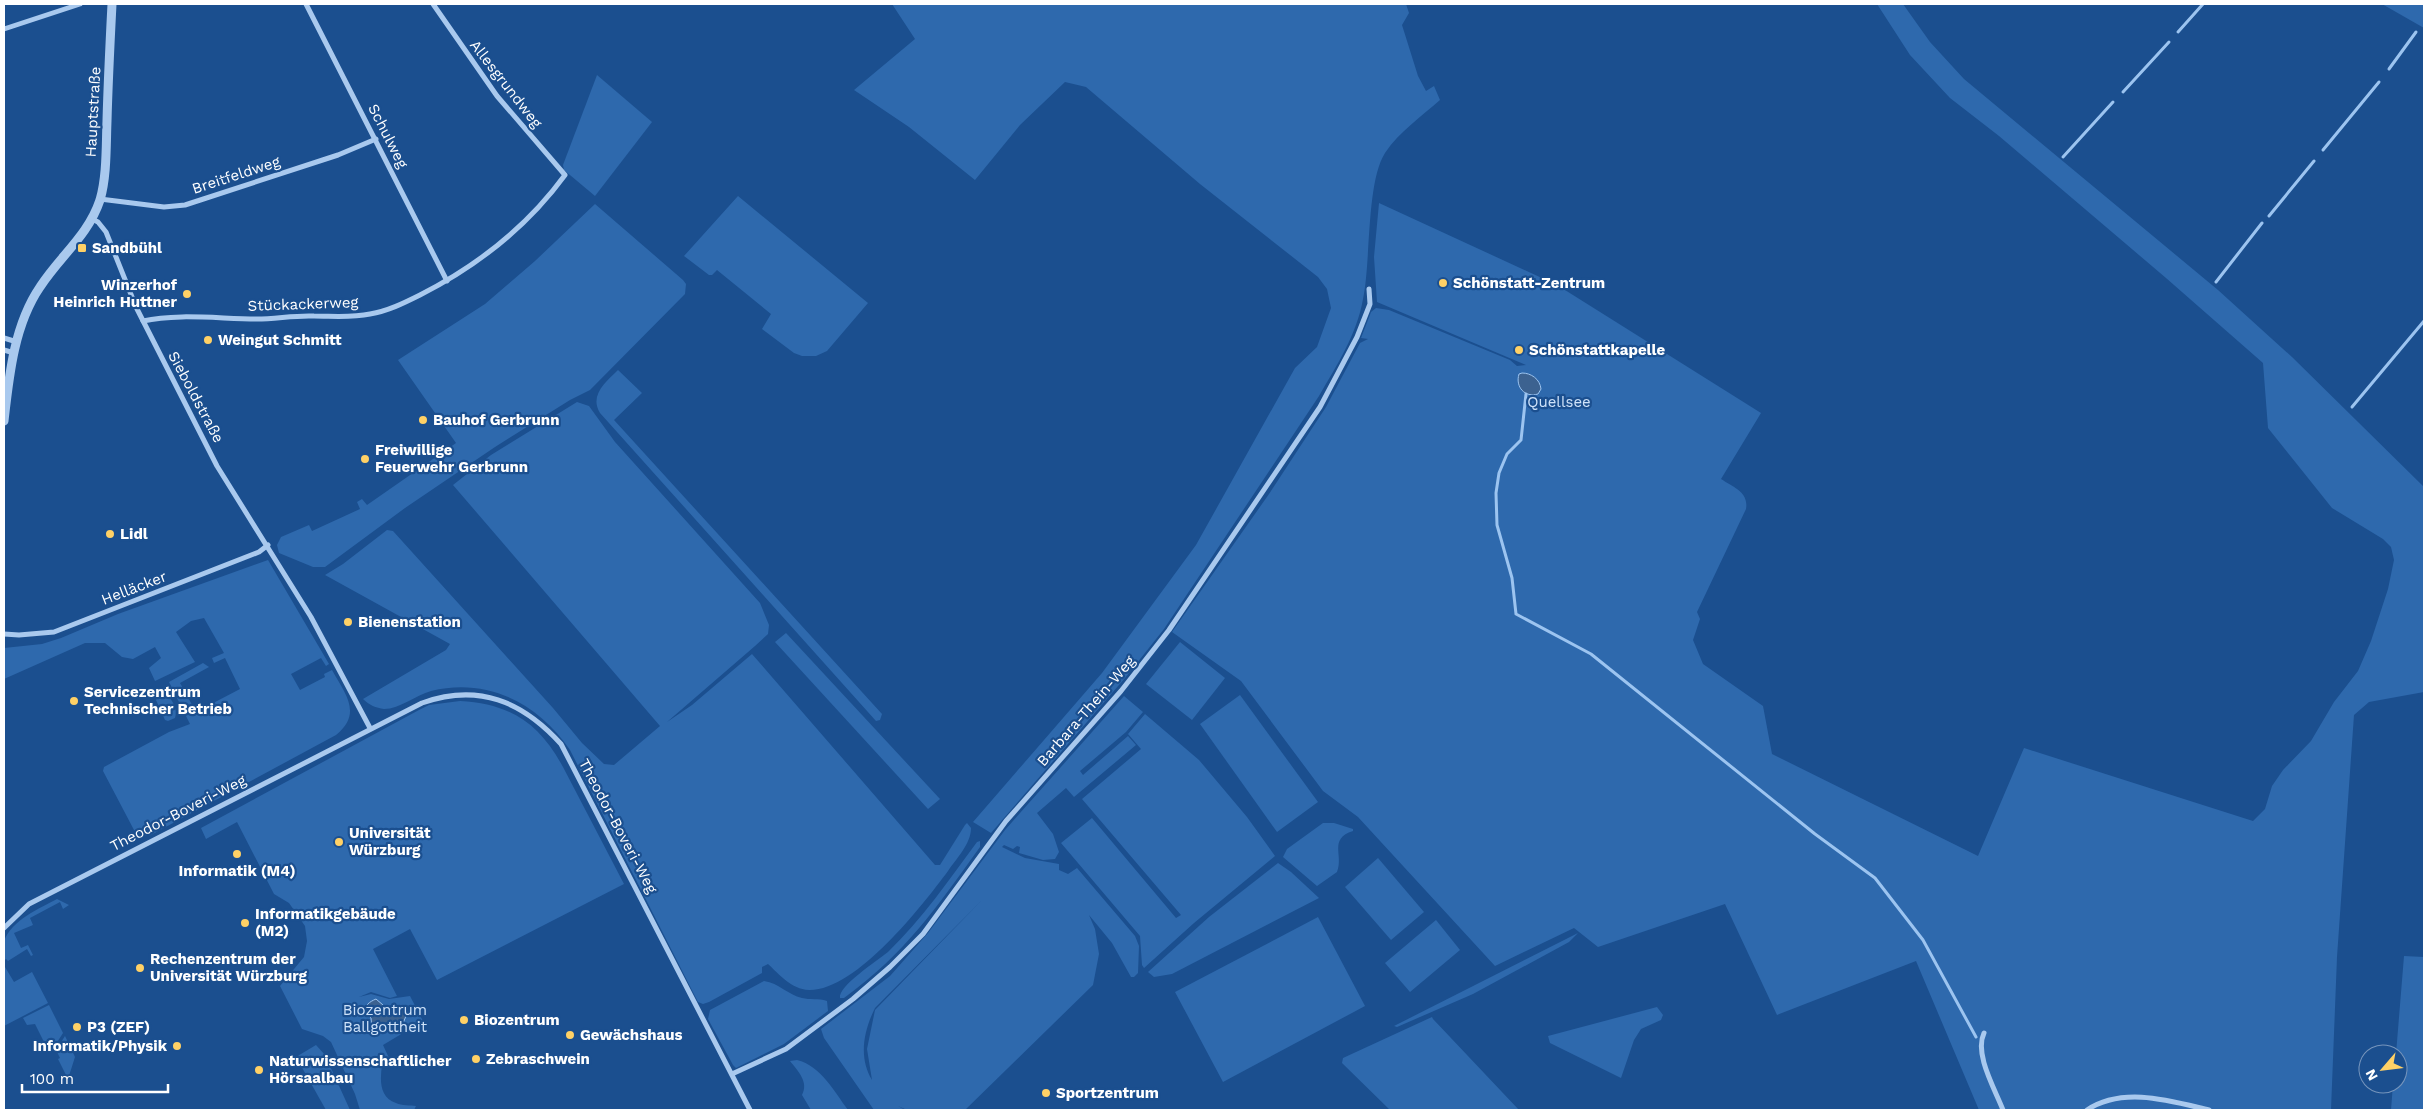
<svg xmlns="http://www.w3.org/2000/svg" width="2428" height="1114" font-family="'Work Sans',sans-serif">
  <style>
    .green { fill: #2e69ad; fill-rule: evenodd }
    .water { fill: #3c6290; stroke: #9cc4f0 }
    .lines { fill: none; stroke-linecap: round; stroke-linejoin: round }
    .stream { stroke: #9cc4f0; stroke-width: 3 }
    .minor { stroke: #a9c9ee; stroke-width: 5 }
    .tertiary { stroke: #a9c9ee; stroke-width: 9 }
    .poi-dot { fill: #ffd166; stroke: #1b4f8f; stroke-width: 2 }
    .labels { text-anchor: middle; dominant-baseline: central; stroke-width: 4.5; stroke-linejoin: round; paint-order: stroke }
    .street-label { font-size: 15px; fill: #fff; stroke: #1b4f8f }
    .poi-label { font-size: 15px; font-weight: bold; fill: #fff; stroke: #1b4f8f; text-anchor: start }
    .park-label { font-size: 15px; fill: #cfe3fa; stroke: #1b4f8f }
  </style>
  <rect width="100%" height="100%" fill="#1b4f8f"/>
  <g class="green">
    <path d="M892,4H1406L1409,13L1402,25L1418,76L1426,91L1434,86L1440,100C1422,116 1399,132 1385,153C1366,183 1371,262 1363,299C1357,334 1337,365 1319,396L1164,629L1125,678L991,833L973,822L1102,673L1196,545L1295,368L1317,347L1331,308L1327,289L1318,277L1200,184L1086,87L1065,82L1020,125L975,180L909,127L854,90L915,39Z"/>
    <path d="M1877,4H1903L1930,42L1964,79L2218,290L2292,357L2424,487V692L2369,702L2354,715L2337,957L2331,1110H1979L1916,961L1777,1015L1725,904L1598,947L1574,928L1495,966L1358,817L1323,791L1241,681L1172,632L1269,494L1326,407L1360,343L1368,339L1361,338L1371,312L1376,308L1389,310L1510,360L1517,366L1526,365L1377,302L1374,257L1379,203L1557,285L1761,413L1721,479C1733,487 1749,492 1746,509L1697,612L1700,619L1693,640L1703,664L1763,706L1772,754L1978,856L2024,748L2253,821L2265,809L2272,786L2283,770L2311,741L2334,702L2358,671L2371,641L2388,589L2394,560L2391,547L2383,539L2332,508L2268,428L2263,363L2166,278L1999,136L1950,98L1910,55Z"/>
    <path d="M2382,4H2424V28Z"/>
    <path d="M597,75L652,122L595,196L564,170L563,165Z"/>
    <path d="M738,196L868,303L827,351L816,356H802L794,353L762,329L771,314L717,270L712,275H709L684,256Z"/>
    <path d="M595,204L683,280L686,284L685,294L590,390L570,400L495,447L405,508L325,567H313L279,553L277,545L281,537L309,525L312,531L360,509L357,502L362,499L367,505L456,443L398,360L485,304L535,261Z"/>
    <path d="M618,370L642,393L614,420L882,714L880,720L876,721L600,413C589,395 606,382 618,370Z"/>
    <path d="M577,402L589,406L615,442L760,603L769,625L768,634L755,646L667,722L692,705L752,654L935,865H940L965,825L967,823L971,828C971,844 956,859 948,871C922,906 856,991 809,990C791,989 780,975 768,964L762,967V973L709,1002L703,1004L698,1002L570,750C538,703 487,677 431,691C416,695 400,709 384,709C376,708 369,705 363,699L446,650L450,644L325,575L343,564L387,530L393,531L553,708L582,743L604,764L614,765L660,726L453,485L491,455Z"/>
    <path d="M268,560L329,664L326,666L321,658L291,674L300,690L325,677L324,674L332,670C345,694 363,713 336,735L149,836H142L134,830L103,771L104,767L169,732L190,724L169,682L203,663L209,667L180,683L196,712L240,689L225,658L214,663L212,658L224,653L204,618L191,621L176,632L195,662L155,681L149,668L161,658L155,647L133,659L122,657L105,643H85L4,679V648L42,644L61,638L118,614Z"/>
    <path d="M786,633L940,799L928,809L775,642Z"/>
    <path d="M1180,642L1225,678L1192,720L1146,684Z"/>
    <path d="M164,693C172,698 178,709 175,718L168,721L165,720L156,700L159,694Z"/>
    <path d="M1240,695L1318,802L1277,832L1200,724Z"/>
    <path d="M1124,696L1143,712L1126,732L1080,771L1083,775L1128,736L1136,745L1074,797L1066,788L1037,813L1053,834L1059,852L1055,859L1043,860L1019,853L1020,847L1017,846L1013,849L1004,845L1002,847L1025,858L1059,864V870L1068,874L1077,868L1135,936L1139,946L1138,973L1134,977H1131L1112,943L1089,915L1095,929L1099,954L1093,985L965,1110H907L898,1106L905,1110H874L824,1038L821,1029L890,976L928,933L1005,830ZM982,900L875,1010L867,1049L872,1080C858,1057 864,1030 875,1008Z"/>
    <path d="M460,701C511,704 539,723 563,767L624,884L437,980L410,929L373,949L397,996L390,998L371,992L359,997L371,994L389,999L410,996L423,1021L383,1045L389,1058L364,1057L362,1063L382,1065C380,1080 379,1097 396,1103C402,1106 410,1105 416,1106L414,1110H360L355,1094L331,1042L323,1036L302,1029L280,986L304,957L307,941L305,926L289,903L274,894L237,822L206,839L201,828L419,710L429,705Z"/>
    <path d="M1145,714L1199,760L1247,817L1275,856L1194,923L1144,968L1142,965L1140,936L1061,843L1092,818L1176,918L1181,915L1082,799L1141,749L1128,734Z"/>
    <path d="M1323,823H1334L1353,829V831C1328,839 1344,855 1337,872L1317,886L1283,857L1287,849Z"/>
    <path d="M980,841V847C936,908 906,953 844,998H840C838,986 877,961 888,952C922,919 949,880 977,842Z"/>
    <path d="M1378,858L1424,912L1391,940L1345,887Z"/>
    <path d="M1278,863L1291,872L1319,898L1172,974L1154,977L1148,972L1209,917Z"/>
    <path d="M57,899L69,905L63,909L60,902L30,918L33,925L14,933L21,948L28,945L33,955L31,956L27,949L8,961L6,959L4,961C4,955 2,946 4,941C12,920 40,908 57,899Z"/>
    <path d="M1318,917L1365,1006L1223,1082L1175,992Z"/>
    <path d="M1436,920L1460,950L1410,992L1385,963Z"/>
    <path d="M1578,933L1569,942L1473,994L1397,1027L1394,1026Z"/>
    <path d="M2404,956L2424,957V1110H2391L2393,1084H2398V1054H2396Z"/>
    <path d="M5,967L14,982L32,972L48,1003L4,1026Z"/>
    <path d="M764,981C779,983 788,995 802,998C810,1000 818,998 827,1001L828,1011L784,1044L736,1068L733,1065L708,1019L710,1010Z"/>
    <path d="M49,1005L63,1033L54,1047L48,1050L35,1024L27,1025L23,1018Z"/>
    <path d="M1657,1007L1663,1015L1661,1020L1641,1029L1634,1040L1621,1078L1550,1043L1548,1036Z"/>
    <path d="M1432,1017L1433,1019L1519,1110H1390L1342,1063L1343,1058Z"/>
    <path d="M65,1036L75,1057L68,1079L58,1059L60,1058L56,1050Z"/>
    <path d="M316,1045L325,1055L350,1110H326L296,1057Z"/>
    <path d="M797,1060C821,1066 834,1091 848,1110H811L802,1095C809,1082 798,1071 790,1061Z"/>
  </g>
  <g class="water">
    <path d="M1522,373C1531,373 1540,379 1541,389L1538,394C1525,398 1515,387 1519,374Z"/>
    <path d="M376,999L390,1011L398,1006L404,1007L406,1016L401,1028L372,1032L371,1018L365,1012C365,1005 369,1002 376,999Z"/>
  </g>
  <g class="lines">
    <g class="stream">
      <path d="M2178,32L2203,4"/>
      <path d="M2389,69L2416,32"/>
      <path d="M2123,92L2169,42"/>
      <path d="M2323,150L2379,82"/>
      <path d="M2063,157L2113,102"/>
      <path d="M2269,216L2314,161"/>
      <path d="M2216,282L2262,223"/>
      <path d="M1526,394L1521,440L1507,454L1499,473L1496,493L1497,525L1512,578L1516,614L1591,654L1815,834L1875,878L1923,940L1976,1037"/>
      <path d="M2352,407L2424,321"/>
    </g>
    <g class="minor">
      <path d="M306,4L447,281"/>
      <path d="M4,29L80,4"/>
      <path d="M100,199L164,207L185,205L338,155L376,139"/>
      <path d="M92,219L98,222L106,232L136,307L217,466L311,617L370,728"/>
      <path d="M143,321C177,313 221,319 257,319C276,319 295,315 314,316C333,316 351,318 370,314C388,311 404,303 420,295C477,266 527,227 565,175L497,96L433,4"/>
      <path d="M4,338L17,342"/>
      <path d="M4,350L14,353"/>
      <path d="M4,634L19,635L54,632L259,552L268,545"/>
      <path d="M4,928L29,904L422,703C478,683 522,701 561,744L750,1110"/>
      <path d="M1984,1033C1974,1054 1995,1089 2003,1110"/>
      <path d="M732,1074L786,1049L853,999L890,967L923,934L1006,821L1121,691L1169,630L1320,407L1357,337L1370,304L1369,289"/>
      <path d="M2087,1110C2123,1086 2171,1101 2209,1110"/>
    </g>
    <path class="tertiary" d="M4,421C9,376 14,325 40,287C60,256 88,236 100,200C107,176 106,146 107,121C108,82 110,43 112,4"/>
  </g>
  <g class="poi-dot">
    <rect x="77" y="243" width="10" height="10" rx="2.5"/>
    <circle cx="1443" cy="283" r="5"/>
    <circle cx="187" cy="294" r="5"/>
    <circle cx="208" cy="340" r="5"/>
    <circle cx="1519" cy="350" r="5"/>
    <circle cx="423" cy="420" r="5"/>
    <circle cx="365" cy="459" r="5"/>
    <circle cx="110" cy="534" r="5"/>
    <circle cx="348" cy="622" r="5"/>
    <circle cx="74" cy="701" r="5"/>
    <circle cx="339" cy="842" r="5"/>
    <circle cx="237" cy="854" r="5"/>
    <circle cx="245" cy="923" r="5"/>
    <circle cx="140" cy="968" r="5"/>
    <circle cx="464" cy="1020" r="5"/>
    <circle cx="77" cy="1027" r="5"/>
    <circle cx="570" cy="1035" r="5"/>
    <circle cx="177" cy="1046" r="5"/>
    <circle cx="476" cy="1059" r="5"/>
    <circle cx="259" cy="1070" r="5"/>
    <circle cx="1046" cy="1093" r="5"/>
  </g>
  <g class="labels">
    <g class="street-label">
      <text transform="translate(506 84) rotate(52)">Allesgrundweg</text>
      <text transform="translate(93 112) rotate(-87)">Hauptstraße</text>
      <text transform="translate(388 136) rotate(63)">Schulweg</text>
      <text transform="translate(236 175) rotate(-18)">Breitfeldweg</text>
      <text transform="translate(303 304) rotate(-2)">Stückackerweg</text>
      <text transform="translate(196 397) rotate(62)">Sieboldstraße</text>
      <text transform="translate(134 588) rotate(-21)">Helläcker</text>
      <text transform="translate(1086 711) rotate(-49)">Barbara-Thein-Weg</text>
      <text transform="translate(178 813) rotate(-27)">Theodor-Boveri-Weg</text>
      <text transform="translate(618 826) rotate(62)">Theodor-Boveri-Weg</text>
    </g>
    <g class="poi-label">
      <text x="92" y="248">Sandbühl</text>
      <text x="1453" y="283">Schönstatt-Zentrum</text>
      <text x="177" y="285" text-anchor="end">Winzerhof<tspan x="177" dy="17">Heinrich Huttner</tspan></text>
      <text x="218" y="340">Weingut Schmitt</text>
      <text x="1529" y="350">Schönstattkapelle</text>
      <text x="433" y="420">Bauhof Gerbrunn</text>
      <text x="375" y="450">Freiwillige<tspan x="375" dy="17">Feuerwehr Gerbrunn</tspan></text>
      <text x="120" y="534">Lidl</text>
      <text x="358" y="622">Bienenstation</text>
      <text x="84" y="692">Servicezentrum<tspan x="84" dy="17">Technischer Betrieb</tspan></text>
      <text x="349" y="833">Universität<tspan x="349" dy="17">Würzburg</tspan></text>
      <text x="237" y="871" text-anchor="middle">Informatik (M4)</text>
      <text x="255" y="914">Informatikgebäude<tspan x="255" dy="17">(M2)</tspan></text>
      <text x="150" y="959">Rechenzentrum der<tspan x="150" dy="17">Universität Würzburg</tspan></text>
      <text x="474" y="1020">Biozentrum</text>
      <text x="87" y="1027">P3 (ZEF)</text>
      <text x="580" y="1035">Gewächshaus</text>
      <text x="167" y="1046" text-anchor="end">Informatik/Physik</text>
      <text x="486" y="1059">Zebraschwein</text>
      <text x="269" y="1061">Naturwissenschaftlicher<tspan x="269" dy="17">Hörsaalbau</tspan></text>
      <text x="1056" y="1093">Sportzentrum</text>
    </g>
    <g class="park-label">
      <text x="1559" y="402">Quellsee</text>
      <text x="385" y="1010">Biozentrum<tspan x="385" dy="17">Ballgottheit</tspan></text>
    </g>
  </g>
  <rect width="2428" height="1114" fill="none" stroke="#ffffff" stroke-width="10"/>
  <g transform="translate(2383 1069) rotate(242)"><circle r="24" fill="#1b4f8f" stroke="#7695bc"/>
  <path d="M0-4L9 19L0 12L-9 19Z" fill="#ffd166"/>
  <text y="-8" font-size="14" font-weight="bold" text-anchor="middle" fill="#ffffff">N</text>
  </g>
  <path d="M22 1084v8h146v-8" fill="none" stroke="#ffffff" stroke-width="2.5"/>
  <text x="30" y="1084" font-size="15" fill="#ffffff" stroke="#1b4f8f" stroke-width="4" paint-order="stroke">100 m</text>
</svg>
